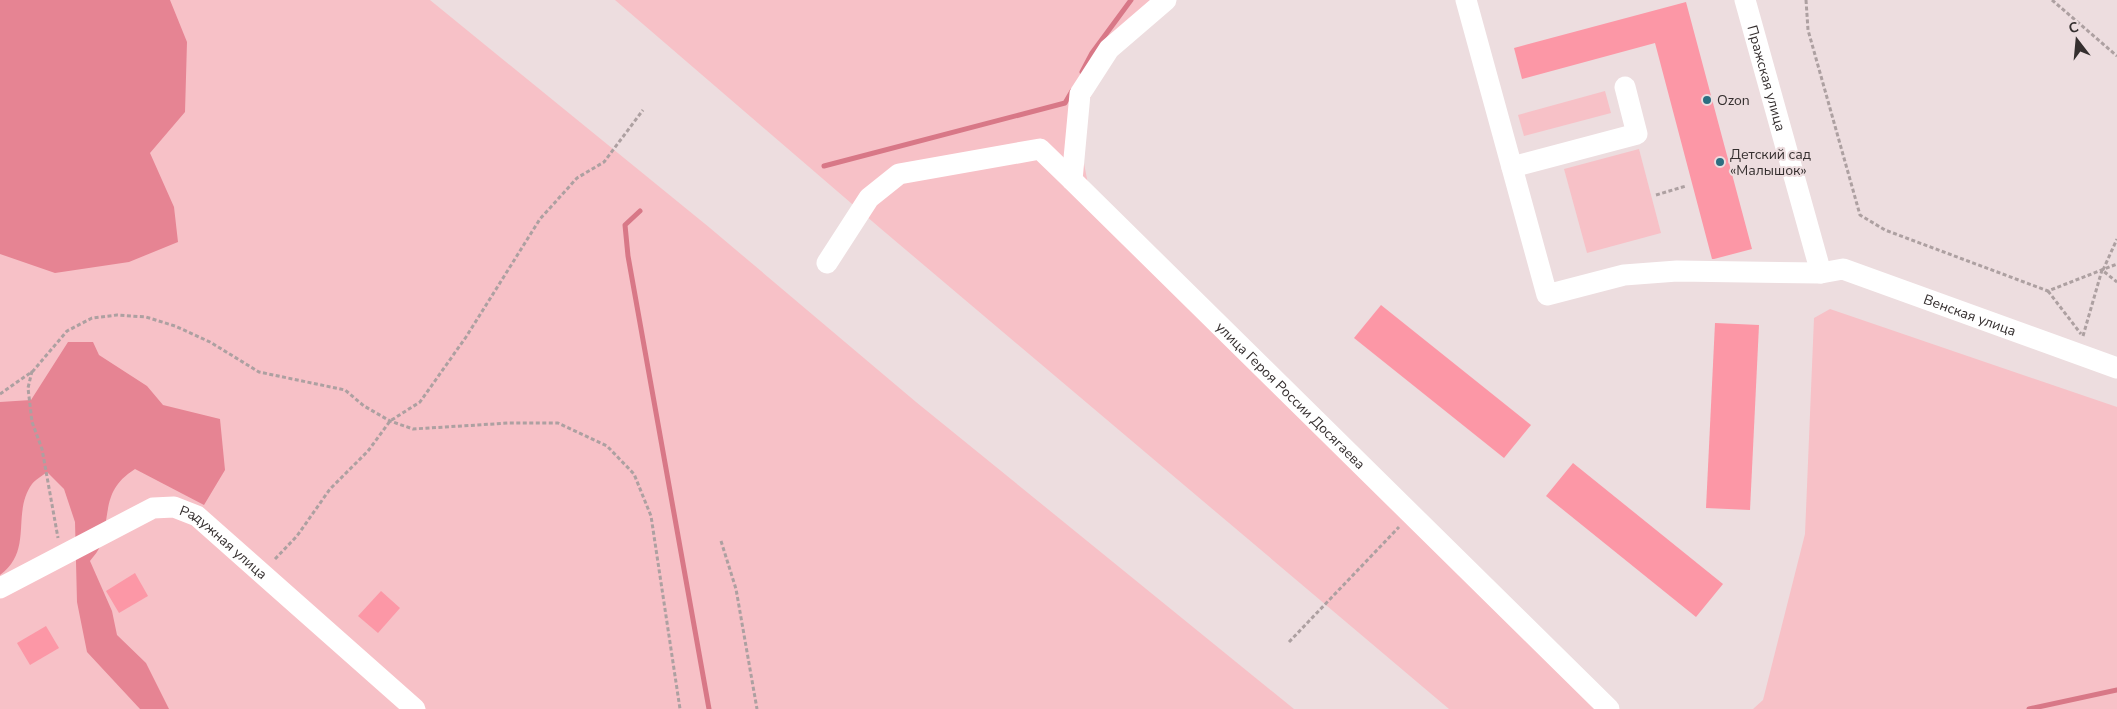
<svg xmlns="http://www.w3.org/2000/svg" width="2117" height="709" font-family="'Nunito Sans',sans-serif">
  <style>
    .green { fill: #f7c1c7 }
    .forest { fill: #e68493 }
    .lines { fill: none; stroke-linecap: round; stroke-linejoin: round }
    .stream { stroke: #d87887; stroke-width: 5 }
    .building { fill: #fc97a6 }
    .path { stroke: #ada0a1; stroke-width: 3; stroke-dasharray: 4 2.5; stroke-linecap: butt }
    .minor { stroke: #fff; stroke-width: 21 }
    .poi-dot { fill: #2d6e81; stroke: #eddddf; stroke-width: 2 }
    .labels { text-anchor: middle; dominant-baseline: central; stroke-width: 4; stroke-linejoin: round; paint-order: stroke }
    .street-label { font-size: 14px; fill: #352f2f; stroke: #eddddf }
    .poi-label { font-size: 14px; fill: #352f2f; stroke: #eddddf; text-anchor: start }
  </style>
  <rect width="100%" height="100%" fill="#eddddf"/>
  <g class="green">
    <path d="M0,0H430L710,228L916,402L1294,709H0Z"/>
    <path d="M615,0H1159L1110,55L1084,112L1081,148L1088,184L1618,709H1449L880,228Z"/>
    <path d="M1605,91L1611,113L1524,136L1518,115Z"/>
    <path d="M1639,149L1661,233L1587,253L1564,169Z"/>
    <path d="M1830,309L2117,407V709H1753L1763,700L1805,534L1814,318Z"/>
  </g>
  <g class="forest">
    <path d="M0,0H170L187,42L185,112L150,153L174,207L178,242L129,262L55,273L0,254Z"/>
    <path d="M68,342H93L99,355L147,386L163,405L220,419L225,470L204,505L135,469C102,490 111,512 101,544C99,550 94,556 90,561L112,611L117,635L146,663L169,709H140L87,652L77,602L75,522L64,489L47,472C42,476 35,480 32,484C11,513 34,550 0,575V402L31,400Z"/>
  </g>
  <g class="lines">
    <g class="stream">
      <path d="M1082,72L1092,53L1131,0"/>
      <path d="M824,166L1065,103L1072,91"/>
      <path d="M640,211L625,225L628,256L709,709"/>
      <path d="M2029,709L2117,690"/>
    </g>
  </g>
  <g class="building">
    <path d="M1686,2L1752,249L1714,259H1712L1655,43L1522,79L1514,48Z"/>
    <path d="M1381,305L1531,425L1504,458L1354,338Z"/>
    <path d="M1715,323L1759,325L1750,510L1706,508Z"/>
    <path d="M1573,463L1723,584L1696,617L1546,496Z"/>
    <path d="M135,573L148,596L119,613L106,591Z"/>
    <path d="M381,591L400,608L378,633L358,616Z"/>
    <path d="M46,626L59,648L30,665L17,643Z"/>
  </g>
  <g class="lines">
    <g class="path">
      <path d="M1806,0L1808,30L1860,215L1885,230L2048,291L2117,264"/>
      <path d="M2052,0L2117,56"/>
      <path d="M1656,195L1686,186"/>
      <path d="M2103,270L2117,239"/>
      <path d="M2048,291L2081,334"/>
      <path d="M2083,336L2102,270L2117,282"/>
      <path d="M32,371L28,388L32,422L42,449L58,538"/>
      <path d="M0,394L33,371L67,331L92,318L117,315L146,317L175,326L210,342L259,372L345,390L364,406L390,421L413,429L509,423H558L607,446L634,474L651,516L680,709"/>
      <path d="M721,541L736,589L757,709"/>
      <path d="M275,559L297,536L330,489L368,451L390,421L420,402L466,337L540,219L577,178L604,162L643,110"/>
      <path d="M1289,642L1399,527"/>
    </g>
    <g class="minor">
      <path id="s1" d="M1166,0L1109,49L1080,94L1072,180L1609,709"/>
      <path id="s2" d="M1466,0L1547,295L1624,275L1677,271L1821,273L1843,269L2117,368"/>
      <path id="s3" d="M1745,0L1821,273"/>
      <path d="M1512,167L1637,134L1625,87"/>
      <path d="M827,263L869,198L899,174L1040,149L1072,180"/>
      <path id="s4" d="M0,588L153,508L174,507L197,516L415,709"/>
    </g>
  </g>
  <g class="poi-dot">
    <circle cx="1707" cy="100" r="5"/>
    <circle cx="1720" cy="162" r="5"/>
  </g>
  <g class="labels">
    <g class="street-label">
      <text stroke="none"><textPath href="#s3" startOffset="81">Пражская улица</textPath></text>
      <text stroke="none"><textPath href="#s2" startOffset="740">Венская улица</textPath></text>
      <text stroke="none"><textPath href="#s1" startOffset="522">улица Героя России Досягаева</textPath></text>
      <text stroke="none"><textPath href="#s4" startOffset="255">Радужная улица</textPath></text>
    </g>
    <g class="poi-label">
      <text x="1717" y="100">Ozon</text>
      <text x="1730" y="154">Детский сад<tspan x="1730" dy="16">«Малышок»</tspan></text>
    </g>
  </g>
  <g transform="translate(2077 40) rotate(344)" stroke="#eddddf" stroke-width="4" paint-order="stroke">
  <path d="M0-4L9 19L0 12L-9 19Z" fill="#352f2f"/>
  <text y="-8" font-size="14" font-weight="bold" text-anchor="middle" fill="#352f2f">С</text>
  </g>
</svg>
